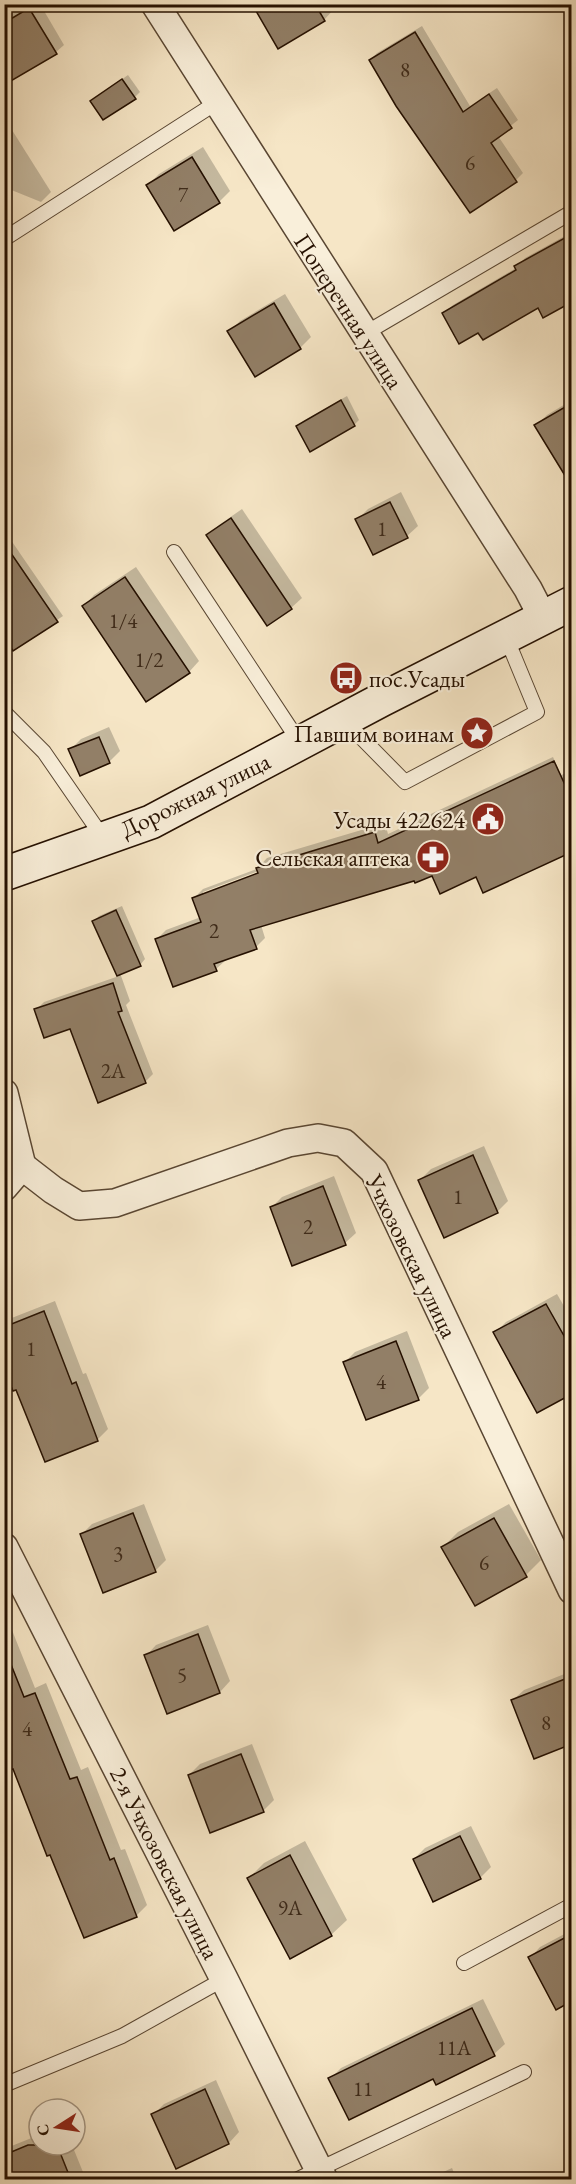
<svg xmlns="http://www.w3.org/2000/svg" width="576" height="2184" font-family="'EB Garamond',serif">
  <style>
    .shadow { fill: #0003; fill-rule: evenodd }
    .building { fill: #927f67; stroke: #251000; stroke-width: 1.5 }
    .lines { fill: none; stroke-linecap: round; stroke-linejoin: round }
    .lane-casing { stroke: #594632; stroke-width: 16 }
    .street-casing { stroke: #594632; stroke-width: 30 }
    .secondary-casing { stroke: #251000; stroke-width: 36 }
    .lane { stroke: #f9efda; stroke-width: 14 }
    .street { stroke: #f9efda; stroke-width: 27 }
    .secondary { stroke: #f9efda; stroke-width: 33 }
    .labels { text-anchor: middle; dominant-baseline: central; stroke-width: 4.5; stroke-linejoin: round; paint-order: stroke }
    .number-label { font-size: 21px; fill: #402c1a }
    .street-label { font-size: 24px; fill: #251000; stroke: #f9efda }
    .poi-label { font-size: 24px; fill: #251000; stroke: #f9efda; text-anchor: end }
  </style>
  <rect width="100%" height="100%" fill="#f6e6c6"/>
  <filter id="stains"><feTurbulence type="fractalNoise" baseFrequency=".00333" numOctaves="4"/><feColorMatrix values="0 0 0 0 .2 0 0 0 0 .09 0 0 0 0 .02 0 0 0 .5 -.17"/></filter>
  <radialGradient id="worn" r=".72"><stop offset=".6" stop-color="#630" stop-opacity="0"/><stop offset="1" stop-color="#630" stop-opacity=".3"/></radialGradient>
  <g class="shadow">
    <path d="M4,4H40L64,45L56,52L4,68Z"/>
    <path d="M254,4H332L334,9L324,20Z"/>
    <path d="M422,26L470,106L497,88L518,120L498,136L523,173L516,180L370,60L377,53Z"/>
    <path d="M128,75L140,92L135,97L92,101Z"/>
    <path d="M12,130L51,192L41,202L4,187V135Z"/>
    <path d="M203,147L230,191L219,202L148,185L159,174Z"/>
    <path d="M572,232V301L538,306L479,331L444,313L453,305L516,268L525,258Z"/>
    <path d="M285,294L311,337L300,348L229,332L240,321Z"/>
    <path d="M347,396L359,420L354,425L298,426L303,421Z"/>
    <path d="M572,400V464L536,426L547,415Z"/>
    <path d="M401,492L418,526L407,536L374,553L357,520L368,509Z"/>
    <path d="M242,509L302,598L291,608L208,535L219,525Z"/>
    <path d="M4,530L63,616L14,649L4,635Z"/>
    <path d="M136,567L199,661L189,672L84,606L94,595Z"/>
    <path d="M109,727L120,751L109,762L70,750L81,739Z"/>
    <path d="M553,757L561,775L572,771V850L476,875L433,874L261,925L265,938L256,947L226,960L216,969L157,939L166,930L201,917L194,898L203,889L257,869L267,858L385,823L388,834ZM264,869L265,872L203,895V892Z"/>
    <path d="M122,906L145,959L140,965L120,973L130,1001L126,1005L153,1074L145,1082L71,1027L36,1010L44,1002L119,976L94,921L99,916Z"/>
    <path d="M484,1146L508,1201L497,1212L420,1180L431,1169Z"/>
    <path d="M334,1176L356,1233L345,1243L271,1208L282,1197Z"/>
    <path d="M557,1294L572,1320V1392L495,1333L506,1322Z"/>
    <path d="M55,1301L83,1374L86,1373L108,1429L97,1440L46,1460L17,1388L4,1364V1321Z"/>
    <path d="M407,1331L429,1388L419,1398L367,1419L345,1362L355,1352Z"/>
    <path d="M144,1504L166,1560L155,1571L81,1535L92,1524Z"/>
    <path d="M509,1504L541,1560L526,1575L443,1547L458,1532Z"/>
    <path d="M4,1610L35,1688L46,1683L81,1770L88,1767L121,1850L125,1849L147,1905L136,1916L14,1767H4Z"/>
    <path d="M208,1625L230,1681L220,1692L168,1712L146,1656L156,1645Z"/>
    <path d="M572,1671V1742L513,1700L524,1690Z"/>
    <path d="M252,1744L274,1800L263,1811L189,1775L200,1764Z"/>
    <path d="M471,1826L491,1867L480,1878L414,1859L425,1848Z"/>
    <path d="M305,1841L347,1920L331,1935L249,1878L264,1863Z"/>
    <path d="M572,1930V2000L530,1958L540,1947Z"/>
    <path d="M483,1999L505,2044L494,2054L434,2077L330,2079L341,2068Z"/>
    <path d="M216,2080L239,2132L229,2143L176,2167L153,2115L164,2104Z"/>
    <path d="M39,2135V2145H72L85,2177L83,2180H4V2149Z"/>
    <path d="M452,2168L457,2180H426Z"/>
  </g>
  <g class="building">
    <path d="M252,4H315L325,21L278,49Z"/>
    <path d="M29,8L57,54L4,85V23Z"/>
    <path d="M415,32L463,112L489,94L512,128L491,143L517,182L470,213L396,106L369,60Z"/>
    <path d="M122,79L136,99L103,120L90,101Z"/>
    <path d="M192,157L220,203L174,231L146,185Z"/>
    <path d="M572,234V302L543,318L538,308L483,340L478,333L459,344L442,313L516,270L514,266Z"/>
    <path d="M274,303L301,349L255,377L227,331Z"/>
    <path d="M341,400L355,426L310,452L296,426Z"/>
    <path d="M572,403V487L534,425Z"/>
    <path d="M390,502L408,538L373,555L355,519Z"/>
    <path d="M231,518L292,609L267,626L206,535Z"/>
    <path d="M4,543L58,622L13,651L4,637Z"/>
    <path d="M125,577L190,673L146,702L82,606Z"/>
    <path d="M99,737L110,763L80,776L68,749Z"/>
    <path d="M554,761L572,800V852L483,893L476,877L440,894L432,876L415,883L414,881L250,930L257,949L214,964L217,971L173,987L155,939L201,922L192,898L258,873L256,868L375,832L378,843Z"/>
    <path d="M116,910L141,966L117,976L92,921Z"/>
    <path d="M113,983L122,1011L118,1012L146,1083L98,1103L70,1029L44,1038L34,1009Z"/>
    <path d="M473,1155L498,1213L444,1238L418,1180Z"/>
    <path d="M323,1186L346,1245L292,1266L270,1207Z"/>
    <path d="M546,1304L572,1350V1394L537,1413L493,1332Z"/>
    <path d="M44,1311L72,1384L76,1382L98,1441L45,1462L16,1390L13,1391L4,1368V1327Z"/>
    <path d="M396,1341L419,1400L366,1420L343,1362Z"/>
    <path d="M133,1513L156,1572L103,1593L80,1534Z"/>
    <path d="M494,1518L527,1577L475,1606L441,1547Z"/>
    <path d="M198,1634L220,1693L167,1714L144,1655Z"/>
    <path d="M4,1652H6L24,1697L35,1693L70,1779L77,1777L110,1860L114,1858L137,1917L84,1938L50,1855L47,1856L13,1769L4,1772Z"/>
    <path d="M565,1679L572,1695V1744L534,1759L511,1700Z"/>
    <path d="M241,1754L264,1812L210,1833L188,1775Z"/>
    <path d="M460,1836L481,1879L433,1902L413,1859Z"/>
    <path d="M290,1855L332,1936L290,1959L247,1878Z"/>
    <path d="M572,1934V2001L556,2010L528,1957Z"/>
    <path d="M472,2008L495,2056L436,2085L433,2079L349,2120L328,2078Z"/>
    <path d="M205,2089L229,2144L176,2169L151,2114Z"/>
    <path d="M28,2145H57L71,2180H4V2155Z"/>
  </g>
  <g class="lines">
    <defs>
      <g id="lane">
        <path d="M4,239L216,103"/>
        <path d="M364,334L572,212"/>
        <path d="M174,552L300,743"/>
        <path d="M4,712L44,752L104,839"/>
        <path d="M344,720L405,782L537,712L506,637"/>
        <path d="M464,1963L572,1905"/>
        <path d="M4,2085L122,2036L224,1979"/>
        <path d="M296,2180L524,2072"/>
      </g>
      <g id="street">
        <path d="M155,4L528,589L543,618"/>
        <path d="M4,1093L22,1166L4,1187"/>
        <path d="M22,1166L53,1190L79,1206L115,1203L288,1143L318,1138L344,1143L374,1171L572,1590"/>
        <path d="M4,1547L224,1979L324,2180"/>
      </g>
      <path id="secondary" d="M4,874L151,822L381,700L572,603"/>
    </defs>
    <use href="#lane" class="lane-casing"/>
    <use href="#street" class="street-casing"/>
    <use href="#secondary" class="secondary-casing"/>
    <use href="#lane" class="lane"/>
    <use href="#street" class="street"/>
    <use href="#secondary" class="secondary"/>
  </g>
  <defs>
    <symbol id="bus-disc" viewBox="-11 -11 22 22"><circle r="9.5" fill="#8f2418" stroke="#f9efda"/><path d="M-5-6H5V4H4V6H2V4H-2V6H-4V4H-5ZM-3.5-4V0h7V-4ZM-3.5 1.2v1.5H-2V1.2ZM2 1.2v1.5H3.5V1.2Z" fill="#fff"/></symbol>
    <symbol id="sight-disc" viewBox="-11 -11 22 22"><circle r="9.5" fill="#8f2418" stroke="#f9efda"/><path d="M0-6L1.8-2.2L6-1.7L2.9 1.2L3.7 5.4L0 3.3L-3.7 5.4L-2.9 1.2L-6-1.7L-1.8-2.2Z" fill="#fff"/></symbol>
    <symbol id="civic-disc" viewBox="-11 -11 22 22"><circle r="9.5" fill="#8f2418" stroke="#f9efda"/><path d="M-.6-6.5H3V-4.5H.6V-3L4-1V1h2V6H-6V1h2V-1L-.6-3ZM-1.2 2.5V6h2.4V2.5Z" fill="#fff"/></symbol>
    <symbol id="pharmacy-disc" viewBox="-11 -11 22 22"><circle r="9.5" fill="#8f2418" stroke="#f9efda"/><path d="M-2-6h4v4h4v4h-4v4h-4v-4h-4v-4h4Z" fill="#fff"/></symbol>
  </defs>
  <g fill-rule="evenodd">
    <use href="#bus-disc" x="327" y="659" width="38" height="38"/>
    <use href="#sight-disc" x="458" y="714" width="38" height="38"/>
    <use href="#civic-disc" x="469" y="800" width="38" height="38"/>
    <use href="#pharmacy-disc" x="414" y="838" width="38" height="38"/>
  </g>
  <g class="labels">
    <g class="number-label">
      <text x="405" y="69">8</text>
      <text x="470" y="162">6</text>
      <text x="183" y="194">7</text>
      <text x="382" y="528">1</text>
      <text x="123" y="620">1/4</text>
      <text x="149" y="659">1/2</text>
      <text x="214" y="930">2</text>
      <text x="113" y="1070">2А</text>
      <text x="458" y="1196">1</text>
      <text x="308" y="1226">2</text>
      <text x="31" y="1348">1</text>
      <text x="381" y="1381">4</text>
      <text x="118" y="1553">3</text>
      <text x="484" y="1562">6</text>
      <text x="182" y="1674">5</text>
      <text x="546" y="1722">8</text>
      <text x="27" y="1728">4</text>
      <text x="290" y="1907">9А</text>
      <text x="454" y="2047">11А</text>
      <text x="363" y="2088">11</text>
    </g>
    <g class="street-label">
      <text transform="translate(349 311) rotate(57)">Поперечная улица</text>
      <text transform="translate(195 795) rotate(-26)">Дорожная улица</text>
      <text transform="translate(412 1256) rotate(64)">Учхозовская улица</text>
      <text transform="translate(165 1863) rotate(63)">2-я Учхозовская улица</text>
    </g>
    <g class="poi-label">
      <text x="369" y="678" text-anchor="start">пос.Усады</text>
      <text x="454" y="733">Павшим воинам</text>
      <text x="465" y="819">Усады 422624</text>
      <text x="410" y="857">Сельская аптека</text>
    </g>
  </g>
  <rect width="576" height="2184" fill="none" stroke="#f6e6c6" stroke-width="24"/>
  <rect x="6" y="6" width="564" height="2172" fill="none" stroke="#251000" stroke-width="3"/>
  <rect x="12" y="12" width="552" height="2160" fill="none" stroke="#251000" stroke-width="1.5"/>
  <g transform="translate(57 2127) rotate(258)"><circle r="28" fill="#f9efda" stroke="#a49683" stroke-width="1.5"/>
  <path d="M0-4.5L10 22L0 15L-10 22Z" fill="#8f2418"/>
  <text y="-9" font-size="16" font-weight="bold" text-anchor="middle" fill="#251000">С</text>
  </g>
  <rect width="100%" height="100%" filter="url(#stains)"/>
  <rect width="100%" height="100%" fill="url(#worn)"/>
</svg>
